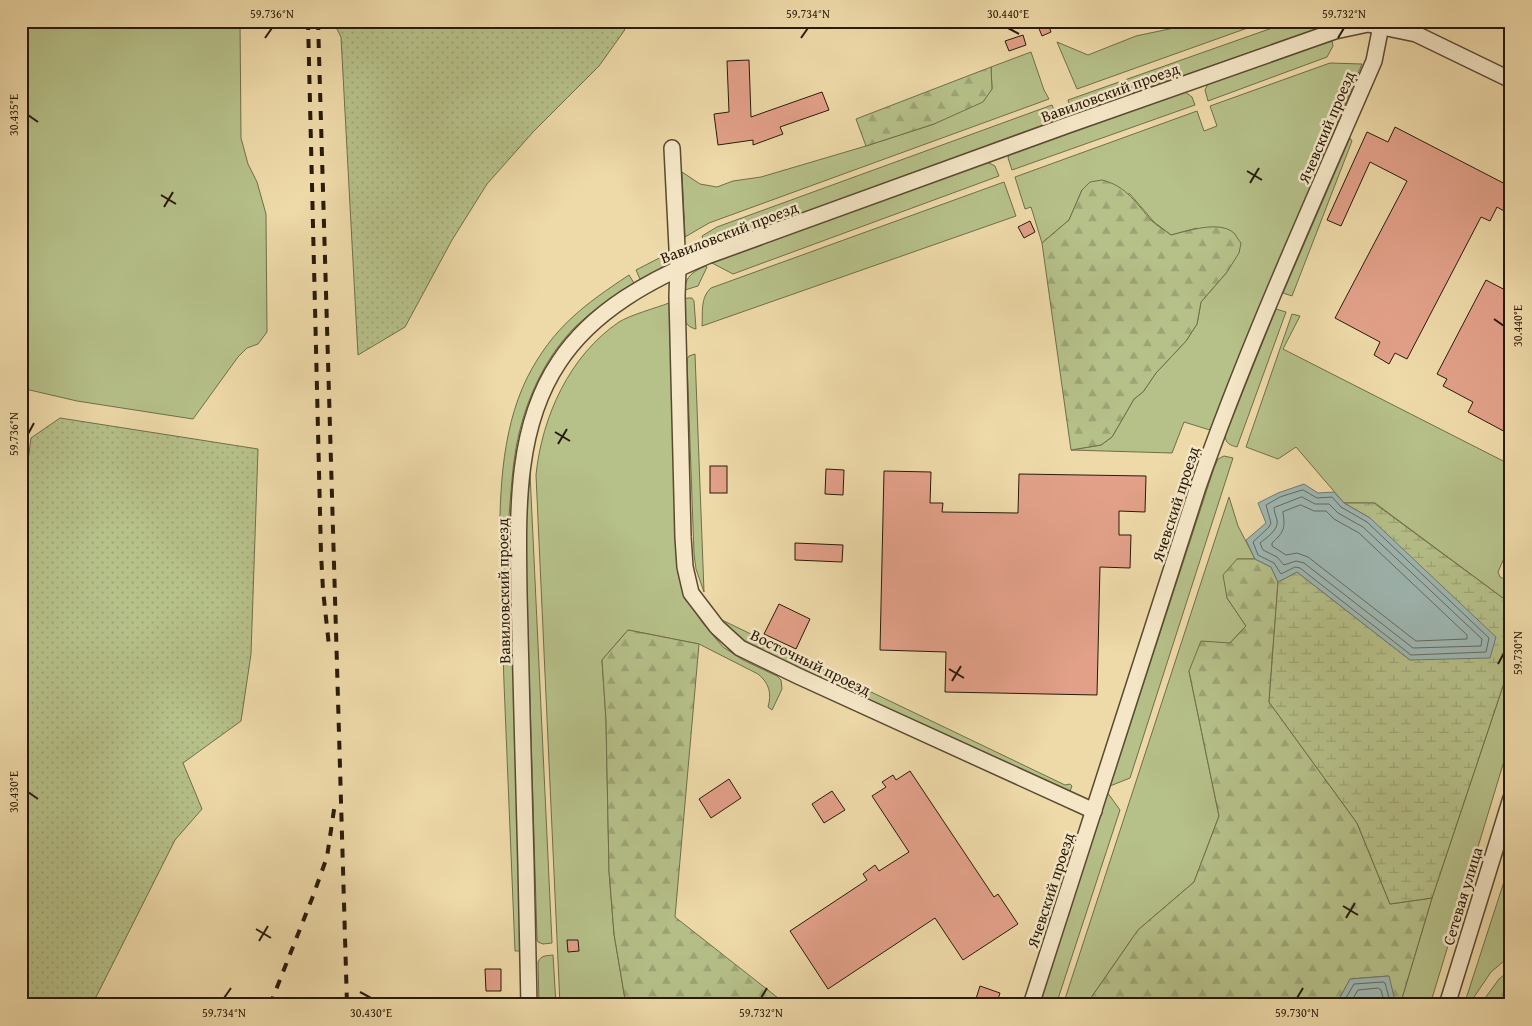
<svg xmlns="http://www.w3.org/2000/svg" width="1532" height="1026" font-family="'Gentium Book Plus',serif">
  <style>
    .green { fill: #b6c089; stroke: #706e49 }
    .forest { fill: url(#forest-firs); stroke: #706e49 }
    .wetland { fill: url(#wetland-marsh); stroke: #706e49 }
    .garden { fill: url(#garden-dots); stroke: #706e49 }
    .water { fill: #9eb7b3; stroke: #6f796f }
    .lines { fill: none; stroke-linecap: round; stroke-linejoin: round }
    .shore { stroke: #64695e; stroke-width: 1 }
    .building { fill: #e2a089; stroke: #291b09 }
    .minor-casing { stroke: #5a4a31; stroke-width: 18 }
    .minor { stroke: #f4e6c6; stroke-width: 15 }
    .rail { stroke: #291b09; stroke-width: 4; stroke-dasharray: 9 9; stroke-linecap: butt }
    .ticks { fill: none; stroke: #291b09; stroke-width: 2 }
    .labels { text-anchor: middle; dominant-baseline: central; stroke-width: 5; stroke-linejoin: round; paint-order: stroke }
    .street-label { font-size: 16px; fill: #291b09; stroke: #f4e6c6 }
    .neatline { fill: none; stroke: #291b09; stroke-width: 2 }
    .ticks-label { font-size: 12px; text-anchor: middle; fill: #291b09 }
  </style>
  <defs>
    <pattern id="forest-firs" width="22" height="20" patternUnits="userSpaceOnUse" patternTransform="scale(1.25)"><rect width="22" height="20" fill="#b6c089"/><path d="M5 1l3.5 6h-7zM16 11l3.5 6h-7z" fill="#9ca475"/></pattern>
    <pattern id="wetland-marsh" width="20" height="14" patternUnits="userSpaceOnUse" patternTransform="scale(1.25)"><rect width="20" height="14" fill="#b6c089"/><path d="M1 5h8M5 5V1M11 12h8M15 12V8" fill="none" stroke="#9ca475"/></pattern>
    <pattern id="garden-dots" width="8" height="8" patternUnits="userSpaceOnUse" patternTransform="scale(1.25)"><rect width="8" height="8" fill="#b6c089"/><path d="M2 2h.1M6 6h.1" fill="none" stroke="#9ca475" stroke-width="1.8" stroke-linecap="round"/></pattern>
  </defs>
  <rect width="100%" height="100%" fill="#eed9a8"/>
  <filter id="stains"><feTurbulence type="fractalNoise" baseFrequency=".004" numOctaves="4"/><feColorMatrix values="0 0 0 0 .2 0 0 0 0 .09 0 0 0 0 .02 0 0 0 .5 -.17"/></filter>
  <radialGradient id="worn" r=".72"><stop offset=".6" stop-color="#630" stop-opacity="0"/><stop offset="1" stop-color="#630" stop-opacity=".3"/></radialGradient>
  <g class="green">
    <path d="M21,21H240L241,138L248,164L257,182L266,214L267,332L258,344L247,348L238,357L193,419L77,401L21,388Z"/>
    <path d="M1207,21H1267L1077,89L1057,42L1088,55L1136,36Z"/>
    <path d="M1292,21H1327L1328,25L1079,112L1071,110L1068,100Z"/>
    <path d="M1332,41L1333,46L1327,57L1208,101L1205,90L1209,82Z"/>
    <path d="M1031,52L1044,90L1049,99L709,223L685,237L682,172L700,184L717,187L733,181L761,177L866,146L934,124L992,89L991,67Z"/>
    <path d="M1330,63L1362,64L1253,324L1210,430L1184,422L1172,453L1071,450L1101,445L1112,437L1134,399L1143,392L1156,373L1186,341L1197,324L1201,302L1227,272L1197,228L1171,235L1154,222L1130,194L1082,190L1069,220L1042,243L1031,207L1025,209L1015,177L1197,111L1204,131L1217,126L1210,106Z"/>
    <path d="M1185,92L1192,97L1195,105L1012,170L1008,158L1009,155Z"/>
    <path d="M1052,105L1054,110V121L706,249L702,236L717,227Z"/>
    <path d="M1350,138L1352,141L1292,296L1283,293Z"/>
    <path d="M984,163H989L995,166L999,176L733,274L712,263Z"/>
    <path d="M1004,182L1016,216L702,326C703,312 700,298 711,288Z"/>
    <path d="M669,253C667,269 653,273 640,279L636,270Z"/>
    <path d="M706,266L707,267L698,286L685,290C685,276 694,271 706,266Z"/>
    <path d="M629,275L634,283C614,296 594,309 576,326C544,358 524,403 516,448C512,470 511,493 509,516L521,951H515C511,862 508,772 504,683C503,643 501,603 500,563C499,502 500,433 527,378C553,327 584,305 629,275Z"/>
    <path d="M688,298H692L694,301L696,329C681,326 684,312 683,299Z"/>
    <path d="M669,303L678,573L690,604L702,622L723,647L743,660L777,676L781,680L782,689L772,710L768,707C772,693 769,683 758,674L699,644L628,630L602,660L606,720L609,871L614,934L626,1005H560L536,475C542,417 569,356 619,322C630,315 656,308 669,303Z"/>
    <path d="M1276,309L1286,312L1237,447C1230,445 1226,444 1225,436Z"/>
    <path d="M1292,314L1300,316L1283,349L1511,465V542L1498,572L1500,577L1511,582V604L1375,503H1344L1296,447L1278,459L1246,447Z"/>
    <path d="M695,354L704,592L696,569L694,554L687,359L689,356Z"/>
    <path d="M1224,456L1233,458L1130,778L1110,786L1214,468L1218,459Z"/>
    <path d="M530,473L552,943L543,944L538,942L537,939L525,529Z"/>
    <path d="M1229,497L1238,526L1255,559H1237L1227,598L1246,626L1230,643L1189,671L1219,816L1194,882L1138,930L1086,1005H1063Z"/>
    <path d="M722,620L827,671L821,677H817L758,649L736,635Z"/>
    <path d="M1511,662V738L1430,1005H1400L1432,898Z"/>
    <path d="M844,679L1065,785L1070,784L1072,786L1070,791L847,690Z"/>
    <path d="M1107,792L1120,810L1056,1005H1038Z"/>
    <path d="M1511,860V955L1491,972L1472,1000L1470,1005H1464Z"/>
    <path d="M553,955L556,1005H539L538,962C541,955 546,956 553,955Z"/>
  </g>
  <g class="forest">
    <path d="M991,67L992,89L983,102L934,124L866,146L856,119Z"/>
    <path d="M1102,180C1127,186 1136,204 1152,221C1157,226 1165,230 1171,235C1188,231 1219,220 1234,233C1236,235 1238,240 1241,243L1239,253L1227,272L1201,302L1197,324L1186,341L1156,373L1143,392L1134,399L1112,437L1101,445L1071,450L1042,243L1069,220L1082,190L1090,182Z"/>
    <path d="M1237,559H1255L1271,567L1278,582L1269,702L1357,823L1390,904L1432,898L1400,1005H1396L1388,976L1350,979L1336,1005H1086L1138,930L1194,882L1219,816L1189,671L1201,641L1230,643L1246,626L1227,598L1223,575Z"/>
    <path d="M628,630L699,644L675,917L787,1005H626L614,934L609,871L606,720L602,660Z"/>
    <path d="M1511,969V1005H1480L1499,979Z"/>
  </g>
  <path class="wetland" d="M1344,503H1374L1511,604V662L1432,898L1390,904L1357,823L1269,702L1278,582L1297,572L1410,660L1370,518Z"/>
  <g class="garden">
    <path d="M333,21H628L624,31L599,66L534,131L487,184L452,240L405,327L358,355L341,37Z"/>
    <path d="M60,418L258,449L251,654L241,721L183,763L202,809L175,840L92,1005H21V515L31,438Z"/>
  </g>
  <g class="water">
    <path d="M1304,484L1318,493L1334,492L1344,503L1370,518L1496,637L1490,658L1410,660L1297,572L1278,582L1271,567L1255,559L1246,540L1266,523L1258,503L1278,493Z"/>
    <path d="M1389,976L1396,1005H1336L1350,979Z"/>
  </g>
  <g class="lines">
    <g class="shore">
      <path d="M1303,490L1317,498L1332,497L1341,507L1367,522L1489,638L1486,652L1411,655L1300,568L1295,567L1281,574L1274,563L1258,555L1253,542L1269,527L1271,523L1266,505L1280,497Z"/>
      <path d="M1302,497L1315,504H1329L1338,513L1363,527L1482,639L1481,646L1413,648L1304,563L1296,561L1284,565L1277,557L1263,550L1260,543C1267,537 1279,530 1277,520C1276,516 1274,512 1274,508Z"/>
      <path d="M1301,505L1314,511H1326L1334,519L1359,533L1467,635V639L1416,641L1308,557L1297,553L1286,555L1272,546V543C1285,531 1285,528 1283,512Z"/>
      <path d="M1342,1005L1354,984L1383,982L1385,983L1391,1005"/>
      <path d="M1349,1005L1358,990L1378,988L1381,990L1385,1005"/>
    </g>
  </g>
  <g class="building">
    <path d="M1036,21H1047L1051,32L1042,36Z"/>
    <path d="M1023,35L1026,45L1009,51L1005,41Z"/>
    <path d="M749,60L751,117L822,92L829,110L780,127L783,134L753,145V140L718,145L714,114L729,112L727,61Z"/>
    <path d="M1395,127L1511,187V215L1497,207L1490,221L1481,217L1407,359L1395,353L1389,364L1374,355L1380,342L1335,318L1407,181L1370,162L1341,226L1327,220L1367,132L1388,142Z"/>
    <path d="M1030,221L1035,232L1024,238L1018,227Z"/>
    <path d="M1486,280L1511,293V435L1468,412L1473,402L1443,386L1447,379L1437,374Z"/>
    <rect x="710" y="466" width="17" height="27"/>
    <path d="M826,469L844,470L843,495L825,494Z"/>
    <path d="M884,471L931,472L930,503H943L942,512L1018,513L1019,474L1146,476L1145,512L1119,511V535H1131L1130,568L1100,567L1097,695L945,692L946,652L880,650Z"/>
    <path d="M795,543L843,545L842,562L795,560Z"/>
    <path d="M779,604L810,619L796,649L764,634Z"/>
    <path d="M910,771L994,897L998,894L1018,924L963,960L935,918L828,989L790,931L867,880L863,874L875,865L879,871L909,852L872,796L886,787L882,782L893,775L896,780Z"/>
    <path d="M729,779L741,798L711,818L699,799Z"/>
    <path d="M832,791L845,810L824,823L812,804Z"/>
    <path d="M567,940H578L579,951L568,952Z"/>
    <path d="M485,969H501V991H486Z"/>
    <path d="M980,986L1000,993L996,1005H974Z"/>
  </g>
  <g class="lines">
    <defs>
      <g id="minor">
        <path d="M672,148L678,268L677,296L683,537L685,567L691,593L717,627L740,648L798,676L1094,811"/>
        <path d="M529,1005C527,908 525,812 522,715C521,675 520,634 519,594C518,516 514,429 559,362C593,310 652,279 707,256L1068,125L1335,31L1368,24L1416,34L1511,80"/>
        <path d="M1031,1005L1198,487C1249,342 1313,202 1374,61L1382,21"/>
        <path d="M1447,1005L1511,798"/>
      </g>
    </defs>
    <use href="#minor" class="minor-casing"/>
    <use href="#minor" class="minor"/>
    <g class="rail">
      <path d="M308,21L321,553L323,590L329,646"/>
      <path d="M318,21L347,1005"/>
      <path d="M270,1005L313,896L327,857L335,803"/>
    </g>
  </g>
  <path class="ticks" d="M1008,28L1019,34M265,38L272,28M801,38L808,28M1338,38L1344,28M28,115L38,122M1247,171L1262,180M1250,183L1259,168M161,195L176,204M164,207L173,192M1494,319L1504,326M555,432L570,441M28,434L34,423M558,444L567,429M1498,664L1504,653M949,669L964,678M952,681L961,666M28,792L38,799M1343,906L1358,915M1346,918L1355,903M256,929L271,938M259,941L268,926M360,992L371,998M224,998L231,988M761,998L767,988M1297,998L1303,988"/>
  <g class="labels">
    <g class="street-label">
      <text transform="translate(1110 92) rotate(-20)">Вавиловский проезд</text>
      <text transform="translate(1326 127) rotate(-67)">Ячевский проезд</text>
      <text transform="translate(729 232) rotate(-21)">Вавиловский проезд</text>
      <text transform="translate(1175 504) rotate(-72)">Ячевский проезд</text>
      <text transform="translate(503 591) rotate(-91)">Вавиловский проезд</text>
      <text transform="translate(811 662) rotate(26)">Восточный проезд</text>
      <text transform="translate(1050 890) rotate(-72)">Ячевский проезд</text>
      <text transform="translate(1462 896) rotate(-73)">Сетевая улица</text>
    </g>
  </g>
  <rect width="1532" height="1026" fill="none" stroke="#eed9a8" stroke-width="55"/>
  <rect x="28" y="28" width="1476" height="970" class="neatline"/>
  <g class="ticks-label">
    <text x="272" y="18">59.736°N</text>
    <text x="808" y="18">59.734°N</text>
    <text x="1008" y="18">30.440°E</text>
    <text x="1344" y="18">59.732°N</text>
    <text transform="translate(14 115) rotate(-90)" y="4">30.435°E</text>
    <text transform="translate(1518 326) rotate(-90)" y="4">30.440°E</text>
    <text transform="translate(14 434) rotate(-90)" y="4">59.736°N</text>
    <text transform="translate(1518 653) rotate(-90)" y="4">59.730°N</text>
    <text transform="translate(14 792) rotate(-90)" y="4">30.430°E</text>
    <text x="224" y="1017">59.734°N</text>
    <text x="371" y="1017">30.430°E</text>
    <text x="761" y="1017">59.732°N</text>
    <text x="1297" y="1017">59.730°N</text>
  </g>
  <rect width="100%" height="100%" filter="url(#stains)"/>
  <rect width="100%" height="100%" fill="url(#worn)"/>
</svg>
